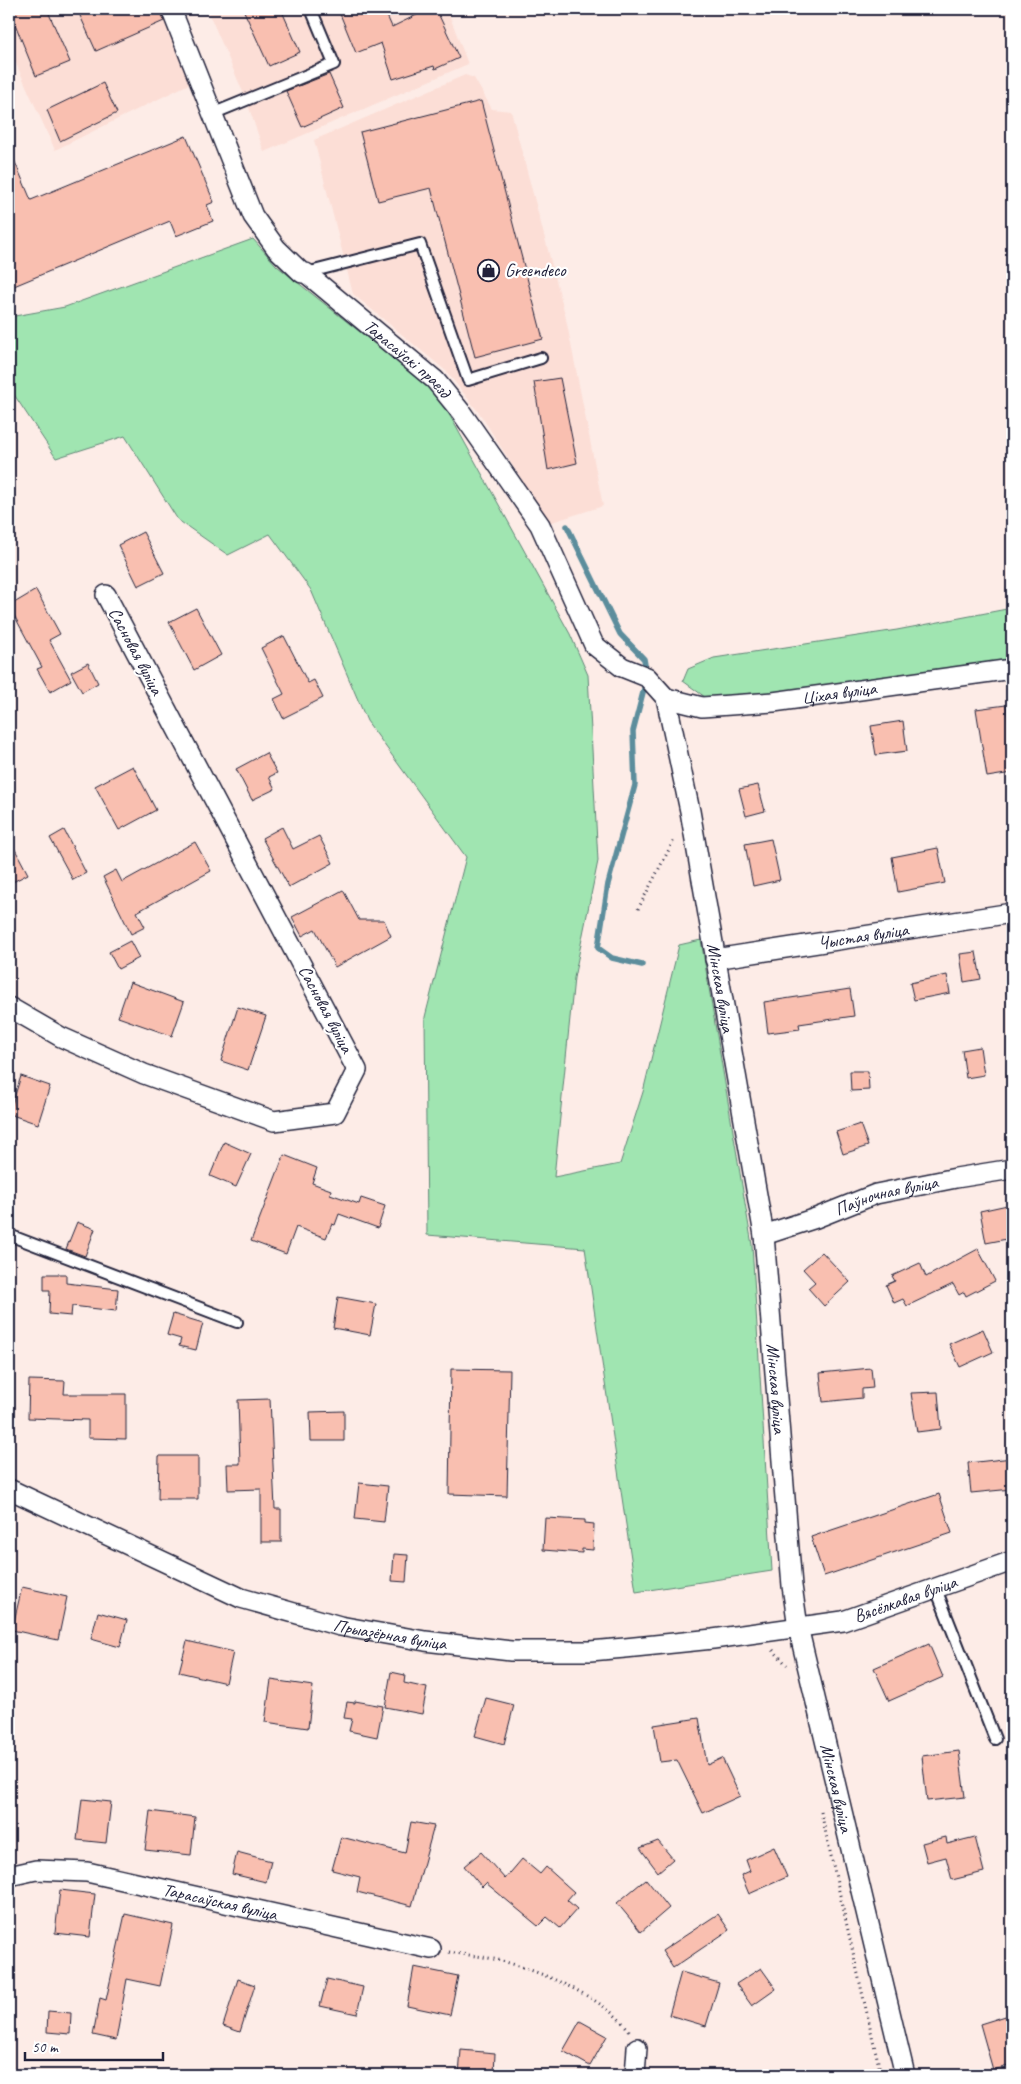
<svg xmlns="http://www.w3.org/2000/svg" width="1021" height="2084" font-family="Caveat,sans-serif">
  <style>
    .built { fill: #fcded6 }
    .green { fill: #a0e5b1; stroke: #618476 }
    .lines { fill: none; stroke-linecap: round; stroke-linejoin: round }
    .stream { stroke: #5c8d9c; stroke-width: 5.5 }
    .building { fill: #f9bfb0; stroke: #22223b }
    .service-casing { stroke: #22223b; stroke-width: 14 }
    .minor-casing { stroke: #22223b; stroke-width: 22 }
    .path { stroke: #22223b; stroke-width: 3; stroke-dasharray: 1 4; stroke-linecap: butt }
    .service { stroke: #fff; stroke-width: 10 }
    .minor { stroke: #fff; stroke-width: 19 }
    .labels { text-anchor: middle; dominant-baseline: central; stroke-width: 4.5; stroke-linejoin: round; paint-order: stroke }
    .poi-label { font-size: 18px; fill: #22223b; stroke: #fff; text-anchor: start }
    .street-label { font-size: 18px; fill: #22223b; stroke: #fff }
  </style>
  <rect width="100%" height="100%" fill="#fdece7"/>
  <filter id="ink" filterUnits="userSpaceOnUse"><feTurbulence type="fractalNoise" baseFrequency=".02" numOctaves="2"/><feDisplacementMap in="SourceGraphic" scale="10" xChannelSelector="R" yChannelSelector="G"/><feConvolveMatrix kernelMatrix="1 2 1 2 8 2 1 2 1" color-interpolation-filters="sRGB"/></filter>
  <g filter="url(#ink)">
    <g class="built">
      <path d="M9,9H161L191,83L55,150L9,48Z"/>
      <path d="M207,9H447L468,64L264,152L246,99Z"/>
      <path d="M465,75L474,78L492,109L511,111L565,314L603,506L549,523L480,414L446,371L353,294L314,140Z"/>
    </g>
    <g class="green">
      <path d="M253,239L277,266L438,394L570,634L588,675L598,861L574,978L554,1177L620,1164L643,1092L679,945L701,940L752,1245L772,1571L636,1592L585,1248L427,1235L425,1017L466,857L367,721L311,590L270,534L228,555L178,520L125,436L56,458L9,387V317L65,307Z"/>
      <path d="M1012,608V663L765,697H705L683,681L688,669L714,658L897,630Z"/>
    </g>
    <g class="lines">
      <path class="stream" d="M567,526L620,634L644,659L647,677L633,731L635,785L608,884L598,948L612,958L642,965"/>
    </g>
    <g class="building">
      <path d="M9,9H47L70,62L36,76Z"/>
      <path d="M77,9H160L164,21L96,51Z"/>
      <path d="M243,9H281L300,52L269,66Z"/>
      <path d="M338,9H384L392,27L429,9H436L459,58L435,69L434,66L393,79L381,43L356,53Z"/>
      <path d="M329,74L344,108L302,127L286,91Z"/>
      <path d="M103,83L117,113L60,141L47,110Z"/>
      <path d="M481,101L543,339L475,357L431,188L378,201L360,132Z"/>
      <path d="M186,136L214,202L207,205L213,221L176,236L170,221L14,286L9,272V148L31,200Z"/>
      <path d="M560,378L577,463L548,470L534,382Z"/>
      <path d="M143,532L164,573L138,586L118,545Z"/>
      <path d="M36,590L60,634L49,640L71,680L50,692L37,669L42,667L9,606Z"/>
      <path d="M196,608L221,655L194,670L169,622Z"/>
      <path d="M284,636L308,683L314,680L323,698L283,718L274,699L284,694L261,648Z"/>
      <path d="M88,663L98,683L82,692L71,672Z"/>
      <path d="M1006,705L1012,747V773L987,777L976,709Z"/>
      <path d="M903,721L907,751L876,755L871,726Z"/>
      <path d="M266,753L277,773L269,777L275,789L252,800L236,769Z"/>
      <path d="M133,766L156,810L119,830L95,786Z"/>
      <path d="M758,785L765,811L746,816L739,789Z"/>
      <path d="M282,827L293,849L319,836L333,863L289,887L262,838Z"/>
      <path d="M64,830L86,873L73,880L50,838Z"/>
      <path d="M9,838L28,874L9,884Z"/>
      <path d="M771,839L780,880L753,886L745,844Z"/>
      <path d="M195,842L211,871L137,912L145,927L131,934L103,877L116,870L122,882Z"/>
      <path d="M938,848L945,883L898,892L892,857Z"/>
      <path d="M343,890L359,920H384L391,936L335,967L315,929L302,936L292,917Z"/>
      <path d="M130,941L139,958L118,969L109,952Z"/>
      <path d="M976,952L981,979L964,982L960,954Z"/>
      <path d="M947,975L950,993L914,1000L910,983Z"/>
      <path d="M130,982L184,1002L172,1036L118,1017Z"/>
      <path d="M850,989L854,1016L799,1024L800,1029L768,1033L764,1002Z"/>
      <path d="M238,1007L266,1016L248,1070L221,1061Z"/>
      <path d="M980,1047L984,1075L966,1078L962,1050Z"/>
      <path d="M850,1071H868L869,1090L851,1091Z"/>
      <path d="M21,1076L50,1086L38,1124L9,1114Z"/>
      <path d="M860,1124L868,1146L843,1154L836,1132Z"/>
      <path d="M224,1142L251,1154L236,1187L210,1176Z"/>
      <path d="M284,1155L317,1168L312,1183L331,1190L330,1194L359,1204L361,1198L385,1206L378,1228L339,1214L335,1225L332,1224L326,1238L296,1227L286,1254L251,1241Z"/>
      <path d="M1012,1204V1238L986,1243L980,1211Z"/>
      <path d="M77,1222L95,1229L85,1256L66,1249Z"/>
      <path d="M978,1249L995,1281L966,1296L964,1292L959,1295L953,1284L907,1306L903,1299L894,1303L886,1285L895,1281L892,1276L920,1263L926,1277Z"/>
      <path d="M822,1252L850,1282L824,1306L808,1288L815,1282L803,1269Z"/>
      <path d="M44,1274H66V1283L118,1289L116,1311L72,1306L71,1316L49,1314L50,1290H44Z"/>
      <path d="M338,1297L376,1304L370,1335L333,1328Z"/>
      <path d="M173,1314L203,1323L196,1350L179,1346L181,1339L167,1335Z"/>
      <path d="M983,1329L993,1352L960,1367L949,1344Z"/>
      <path d="M871,1368L873,1388L862,1389V1398L823,1402L820,1373Z"/>
      <path d="M451,1369L510,1370L507,1496L449,1494Z"/>
      <path d="M29,1380L65,1381L64,1394H126V1439L88,1438V1420L28,1418Z"/>
      <path d="M938,1392L941,1429L917,1432L911,1393Z"/>
      <path d="M270,1399L275,1509H281V1542H261V1489L228,1490L227,1464H240L238,1400Z"/>
      <path d="M344,1411V1441H311L310,1412Z"/>
      <path d="M159,1456H198V1499H158Z"/>
      <path d="M1012,1458V1489L971,1493L968,1463Z"/>
      <path d="M359,1483L388,1486L384,1522L355,1519Z"/>
      <path d="M939,1494L952,1533L824,1576L811,1537Z"/>
      <path d="M545,1518L585,1520V1523L594,1524L593,1550L582,1549V1553L543,1550Z"/>
      <path d="M394,1554L408,1555L406,1582L392,1581Z"/>
      <path d="M22,1587L67,1597L58,1640L12,1630Z"/>
      <path d="M98,1612L127,1620L120,1647L91,1639Z"/>
      <path d="M187,1641L233,1652L226,1683L179,1672Z"/>
      <path d="M929,1644L943,1677L889,1701L874,1668Z"/>
      <path d="M391,1672L405,1675L404,1683L427,1688L422,1714L385,1707Z"/>
      <path d="M271,1680L313,1686L308,1728L265,1722Z"/>
      <path d="M486,1698L514,1705L504,1744L475,1736Z"/>
      <path d="M355,1701L383,1706L377,1737L349,1731L352,1719L344,1718L347,1702L355,1703Z"/>
      <path d="M699,1718L707,1765L722,1758L740,1796L703,1813L677,1760L660,1762L654,1725Z"/>
      <path d="M959,1751L965,1797L927,1801L922,1756Z"/>
      <path d="M82,1799L111,1802L106,1843L77,1840Z"/>
      <path d="M150,1811L195,1817L191,1855L145,1850Z"/>
      <path d="M411,1822L434,1826L412,1906L357,1892L360,1877L332,1870L341,1837L405,1853Z"/>
      <path d="M946,1837L947,1844L975,1837L984,1872L952,1880L946,1857L927,1862L922,1843Z"/>
      <path d="M658,1841L673,1859L658,1872L640,1848Z"/>
      <path d="M774,1847L787,1877L749,1894L741,1875L750,1871L746,1860Z"/>
      <path d="M237,1852L271,1861L266,1882L232,1874Z"/>
      <path d="M481,1852L505,1879L522,1859L540,1874L546,1867L574,1892L567,1900L577,1909L560,1928L547,1917L538,1926L486,1883L482,1887L464,1866Z"/>
      <path d="M646,1879L669,1908L641,1932L617,1903Z"/>
      <path d="M60,1890L95,1894L90,1937L55,1933Z"/>
      <path d="M125,1914L173,1925L160,1986L127,1979L116,2040L93,2035L100,1998L106,2000Z"/>
      <path d="M718,1914L729,1930L673,1968L662,1951Z"/>
      <path d="M414,1967L458,1976L450,2015L407,2006Z"/>
      <path d="M761,1968L776,1989L752,2006L736,1984Z"/>
      <path d="M681,1972L719,1983L706,2026L669,2015Z"/>
      <path d="M238,1979L255,1985L240,2032L223,2026Z"/>
      <path d="M327,1979L363,1987L357,2014L320,2006Z"/>
      <path d="M48,2011L71,2013L70,2034L47,2032Z"/>
      <path d="M1012,2014V2065L993,2070L980,2024Z"/>
      <path d="M580,2021L607,2036L590,2066L563,2051Z"/>
      <path d="M461,2050L495,2053L494,2075H459Z"/>
    </g>
    <g class="lines">
      <defs>
        <g id="service">
          <path d="M212,114L334,64L311,9"/>
          <path d="M306,273L420,244L468,380L541,358"/>
          <path d="M9,1235L237,1322"/>
          <path d="M936,1589L995,1739"/>
        </g>
        <g id="minor">
          <path id="s1" d="M171,9L253,216L276,248L302,273H306L435,380L461,412L540,525L594,645L622,667L647,677L666,698"/>
          <path id="s2" d="M666,698L690,811L764,1235L792,1586L798,1627L905,2075"/>
          <path id="s3" d="M666,698L702,707L773,702L1012,669"/>
          <path id="s4" d="M715,959L1012,913"/>
          <path d="M9,1007L61,1037L144,1074L274,1121L335,1113L357,1070L106,595"/>
          <path id="s5" d="M764,1235L816,1218L876,1194L956,1178L1012,1169"/>
          <path id="s6" d="M9,1489L241,1598L340,1626L425,1641L511,1651H590L625,1648L713,1639L843,1621L1012,1561"/>
          <path id="s7" d="M9,1876L36,1870L87,1872L431,1949"/>
          <path d="M635,2075L637,2048"/>
        </g>
      </defs>
      <use href="#service" class="service-casing"/>
      <use href="#minor" class="minor-casing"/>
      <g class="path">
        <path d="M638,909L675,838"/>
        <path d="M773,1650L787,1665"/>
        <path d="M821,1812L881,2075"/>
        <path d="M449,1952C465,1955 482,1956 498,1960C538,1970 607,1998 630,2032"/>
      </g>
      <use href="#service" class="service"/>
      <use href="#minor" class="minor"/>
    </g>
  </g>
  <defs>
    <symbol id="shop-ring" viewBox="-11 -11 22 22"><circle r="9.5" fill="#fff" stroke="#22223b" stroke-width="1.5"/><path d="M-5-2.5h2.3a2.7 3.5 0 0 1 5.4 0H5L5.5 6h-11ZM-1.5-2.5h3a1.5 2.3 0 0 0-3 0Z" fill="#22223b"/></symbol>
  </defs>
  <g fill-rule="evenodd">
    <use href="#shop-ring" x="476" y="258" width="25" height="25"/>
  </g>
  <g class="labels">
    <g class="poi-label">
      <text x="505" y="270">Greendeco</text>
    </g>
    <g class="street-label">
      <text stroke="none"><textPath href="#s1" startOffset="435">Тарасаўскі праезд</textPath></text>
      <text transform="translate(136 651) rotate(62)">Сасновая вуліца</text>
      <text stroke="none"><textPath href="#s3" startOffset="175">Ціхая вуліца</textPath></text>
      <text stroke="none"><textPath href="#s4" startOffset="150">Чыстая вуліца</textPath></text>
      <text stroke="none"><textPath href="#s2" startOffset="295">Мінская вуліца</textPath></text>
      <text transform="translate(326 1009) rotate(62)">Сасновая вуліца</text>
      <text stroke="none"><textPath href="#s5" startOffset="129">Паўночная вуліца</textPath></text>
      <text stroke="none"><textPath href="#s2" startOffset="700">Мінская вуліца</textPath></text>
      <text stroke="none"><textPath href="#s6" startOffset="932">Вясёлкавая вуліца</textPath></text>
      <text stroke="none"><textPath href="#s6" startOffset="410">Прыазёрная вуліца</textPath></text>
      <text stroke="none"><textPath href="#s2" startOffset="1105">Мінская вуліца</textPath></text>
      <text stroke="none"><textPath href="#s7" startOffset="215">Тарасаўская вуліца</textPath></text>
    </g>
  </g>
  <rect width="1021" height="2084" fill="none" stroke="#fff" stroke-width="30"/>
  <rect x="15" y="15" width="991" height="2054" fill="none" stroke="#22223b" stroke-width="2" filter="url(#ink)"/>
  <path d="M25 2052v8h138v-8" fill="none" stroke="#22223b" stroke-width="2.5"/>
  <text x="32" y="2052" font-size="15" fill="#22223b" stroke="#ffffff" stroke-width="4" paint-order="stroke">50 m</text>
</svg>
